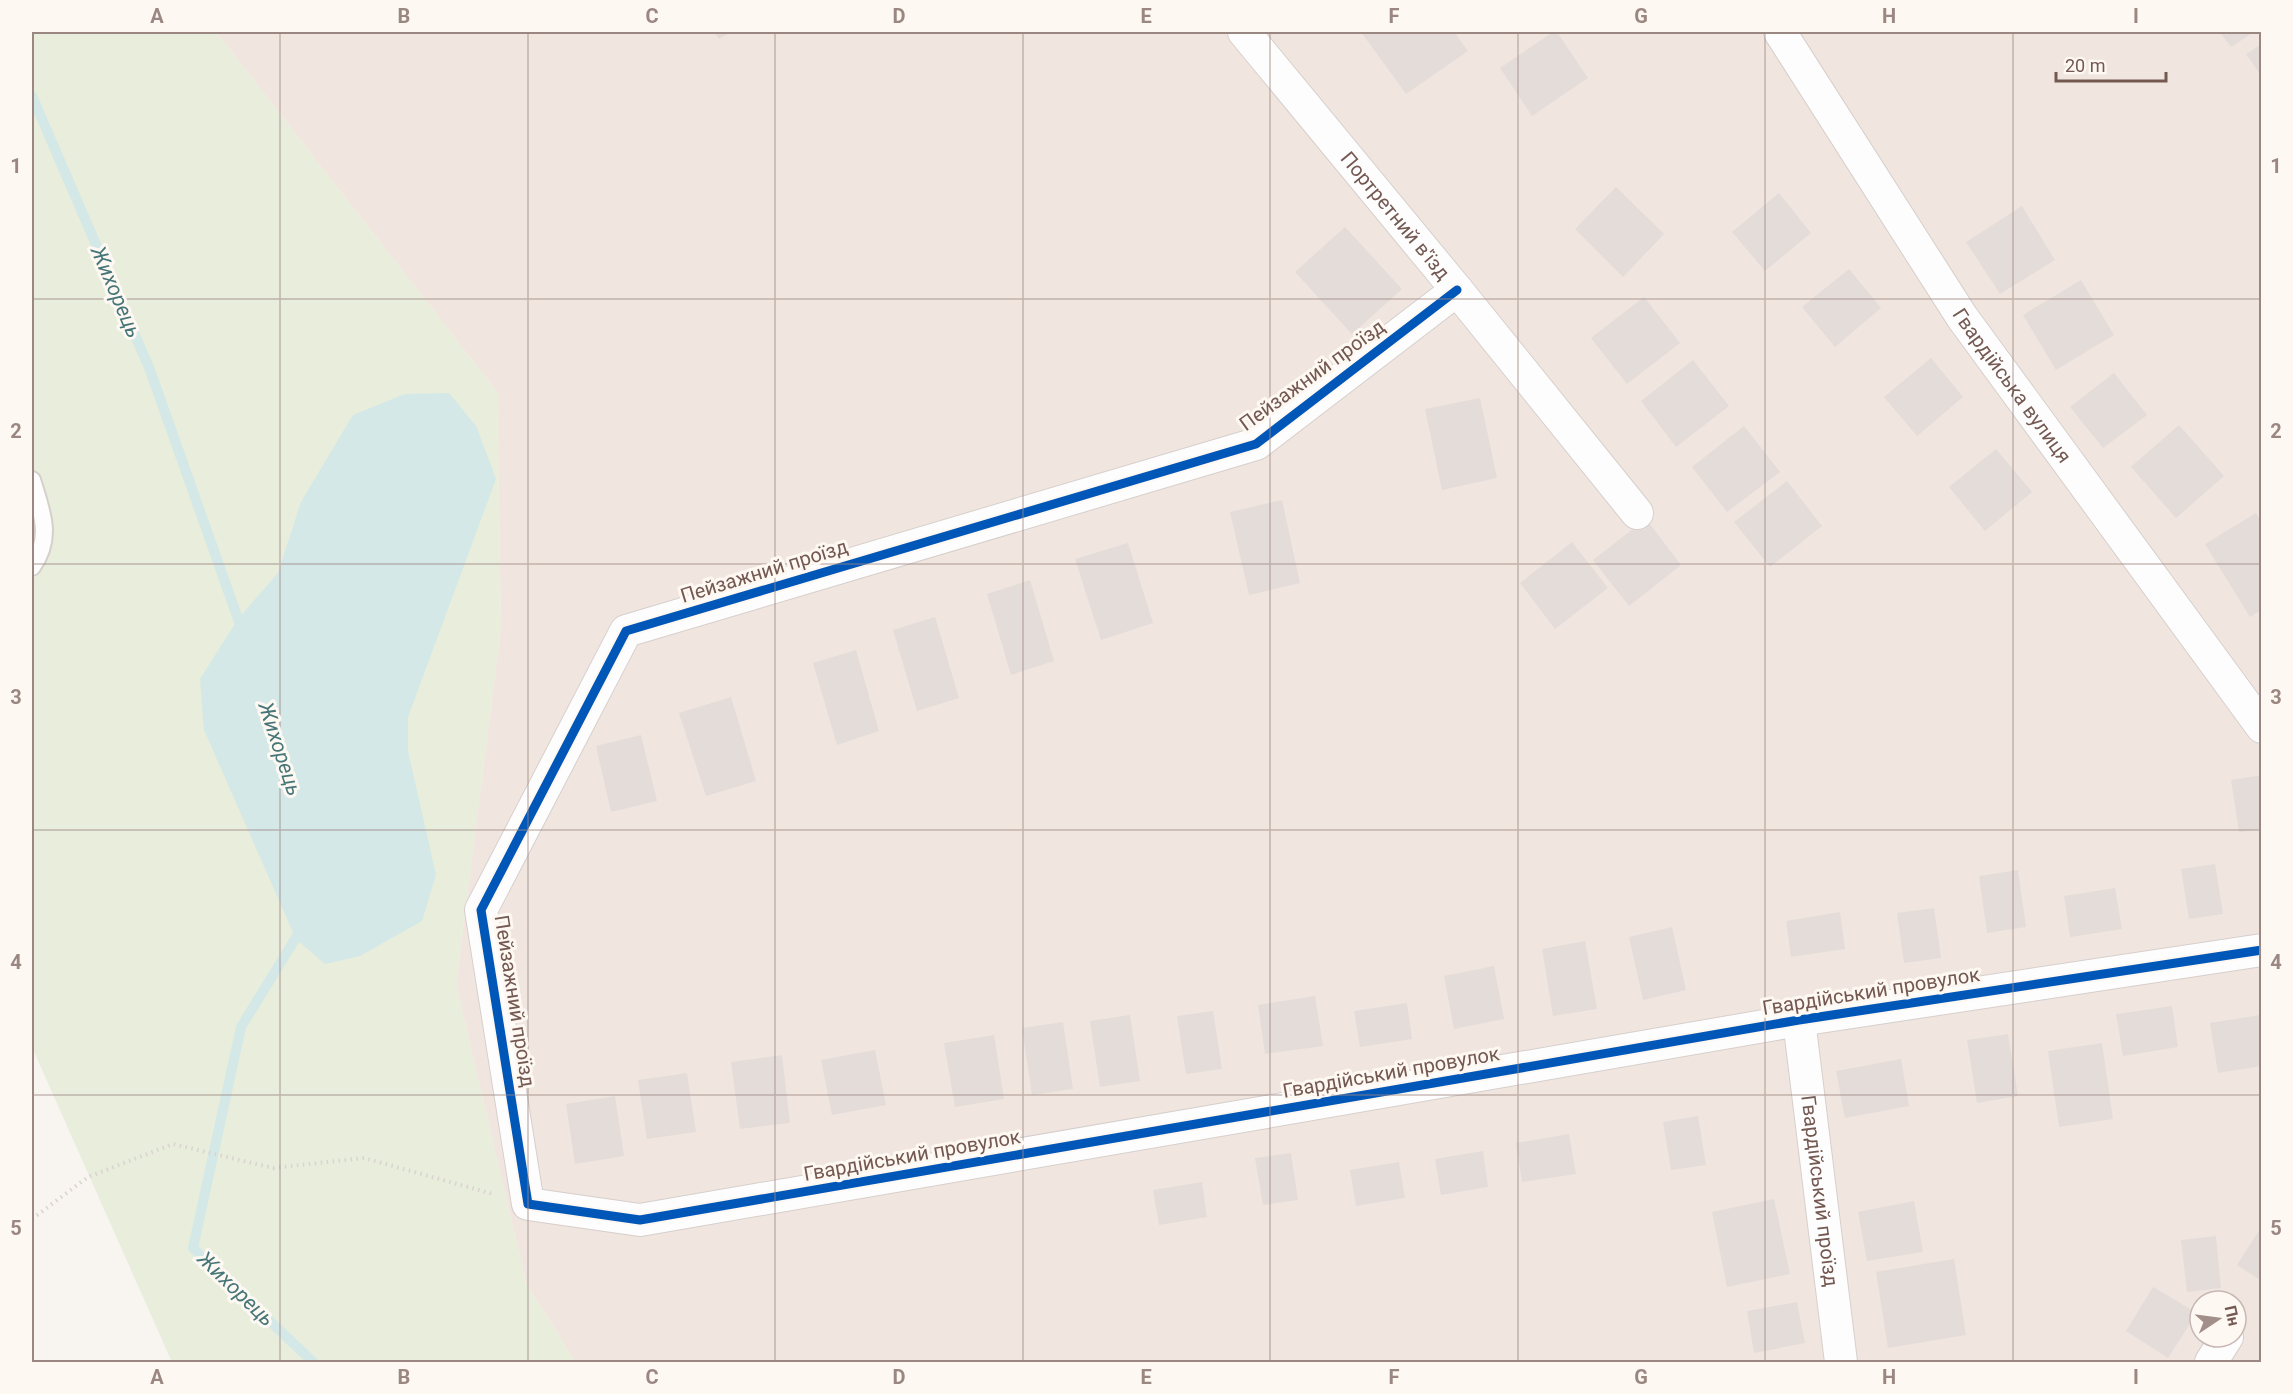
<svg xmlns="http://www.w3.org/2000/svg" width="2293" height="1394" font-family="Roboto,sans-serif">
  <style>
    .residential { fill: #f0e6df; fill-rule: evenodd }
    .green { fill: #e8eddc }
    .water { fill: #d3e8e7 }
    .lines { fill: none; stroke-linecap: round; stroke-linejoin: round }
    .stream { stroke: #d3e8e7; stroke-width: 10 }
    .building { fill: #e4dcd8 }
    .lane-casing { stroke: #d6cfcc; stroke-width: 20 }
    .street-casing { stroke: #d6cfcc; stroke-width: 34 }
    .path { stroke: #dad3d0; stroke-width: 4; stroke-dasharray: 1.5 4.5; stroke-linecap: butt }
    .lane { stroke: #fefdfd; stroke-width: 16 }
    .street { stroke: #fefdfd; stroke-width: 32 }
    .cycleway-casing { stroke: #fef8f3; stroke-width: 13 }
    .cycleway { stroke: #0057b8; stroke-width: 9 }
    .grid { fill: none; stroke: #9b8781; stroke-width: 1.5; stroke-opacity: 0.55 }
    .labels { text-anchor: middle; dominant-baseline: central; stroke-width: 6; stroke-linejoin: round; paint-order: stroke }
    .street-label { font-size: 20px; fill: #745952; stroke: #fef8f3 }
    .water-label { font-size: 21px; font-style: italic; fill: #467677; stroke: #fef8f3 }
    .neatline { fill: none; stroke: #9b8781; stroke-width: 2 }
    .grid-label { font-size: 20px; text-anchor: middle; font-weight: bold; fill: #9b8781 }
  </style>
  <rect width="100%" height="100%" fill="#f8f4f0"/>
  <path class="residential" d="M216,32H2261V1362H575L526,1283L456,985L501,627L497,392ZM2200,1301H2236V1337H2200Z"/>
  <path class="green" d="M32,32H216L497,392L501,627L456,985L526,1283L575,1362H172L32,1047Z"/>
  <path class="water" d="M449,393L476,426L496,479L408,717V751L436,875L422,921L360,956L325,964L296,939L204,730L200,679L238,619L278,573L301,502L353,415L405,394Z"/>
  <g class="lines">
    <g class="stream">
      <path d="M32,96L150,370L243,633"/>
      <path d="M303,926L241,1027L193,1248L313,1362"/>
    </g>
  </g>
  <g class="building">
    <path d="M714,32H731L719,39Z"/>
    <path d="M1361,32H1454L1468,51L1406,94Z"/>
    <path d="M1553,32H1557L1588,78L1532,116L1500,68Z"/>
    <path d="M2220,32H2254L2231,47Z"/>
    <path d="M2262,44V77L2246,54Z"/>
    <path d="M1616,187L1664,234L1623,277L1575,229Z"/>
    <path d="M1779,193L1811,233L1765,271L1732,232Z"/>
    <path d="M2022,206L2055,260L2000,294L1966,242Z"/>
    <path d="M1345,227L1402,289L1352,334L1295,272Z"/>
    <path d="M1849,269L1881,308L1835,347L1802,307Z"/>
    <path d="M2081,280L2114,335L2056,370L2023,315Z"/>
    <path d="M1644,297L1680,343L1627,384L1591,338Z"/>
    <path d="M1931,358L1963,397L1917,436L1884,397Z"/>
    <path d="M1693,360L1729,406L1676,447L1641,401Z"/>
    <path d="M2114,373L2147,415L2103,448L2070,407Z"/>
    <path d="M1480,398L1497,478L1442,490L1425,409Z"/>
    <path d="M2179,425L2224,476L2176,518L2131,467Z"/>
    <path d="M1744,426L1780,472L1727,512L1692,467Z"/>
    <path d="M1996,449L2032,492L1985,531L1949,487Z"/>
    <path d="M1787,481L1822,526L1770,567L1734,522Z"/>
    <path d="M1282,500L1300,583L1249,595L1230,512Z"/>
    <path d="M2256,513L2262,523V610L2250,617L2205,544Z"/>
    <path d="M1646,519L1681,565L1629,606L1593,560Z"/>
    <path d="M1572,542L1608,588L1555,629L1520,583Z"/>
    <path d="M1128,543L1153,623L1101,640L1075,559Z"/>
    <path d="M1030,580L1054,661L1011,675L987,594Z"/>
    <path d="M935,617L959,698L917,711L893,630Z"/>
    <path d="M856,650L879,731L837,745L813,663Z"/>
    <path d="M731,697L756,781L706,796L679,713Z"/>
    <path d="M641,735L657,801L611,812L596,746Z"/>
    <path d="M2262,775V829L2239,832L2231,780Z"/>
    <path d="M2215,864L2223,914L2189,919L2181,869Z"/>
    <path d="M2018,870L2026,927L1987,933L1979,876Z"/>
    <path d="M2115,888L2122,929L2070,937L2064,896Z"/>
    <path d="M1934,908L1941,958L1904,963L1897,913Z"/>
    <path d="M1840,912L1845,949L1791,957L1786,921Z"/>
    <path d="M1672,927L1686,990L1643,1000L1629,937Z"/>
    <path d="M1585,941L1597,1009L1553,1016L1542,949Z"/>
    <path d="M1494,966L1504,1019L1454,1029L1444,976Z"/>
    <path d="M1315,996L1323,1046L1265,1054L1258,1005Z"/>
    <path d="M1407,1003L1412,1039L1360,1047L1354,1011Z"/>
    <path d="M2172,1006L2178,1047L2123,1056L2116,1014Z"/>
    <path d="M1213,1011L1222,1069L1186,1074L1177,1016Z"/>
    <path d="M1130,1015L1140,1081L1100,1087L1090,1021Z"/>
    <path d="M2260,1015L2262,1066L2218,1073L2210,1023Z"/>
    <path d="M1063,1022L1073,1089L1032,1095L1022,1028Z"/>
    <path d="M2008,1034L2018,1096L1977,1103L1967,1040Z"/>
    <path d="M994,1035L1004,1099L955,1107L944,1043Z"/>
    <path d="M2102,1043L2113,1119L2059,1127L2048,1051Z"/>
    <path d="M875,1050L886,1105L832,1115L821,1060Z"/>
    <path d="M782,1055L790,1123L740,1129L731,1062Z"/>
    <path d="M1901,1059L1909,1106L1845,1118L1836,1071Z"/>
    <path d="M687,1073L696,1132L647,1139L638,1080Z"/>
    <path d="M615,1096L624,1156L575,1164L566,1104Z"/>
    <path d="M1698,1116L1706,1165L1671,1170L1663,1122Z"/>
    <path d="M1569,1134L1576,1174L1522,1182L1516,1143Z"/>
    <path d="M1483,1151L1488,1187L1441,1195L1435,1159Z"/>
    <path d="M1291,1153L1298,1200L1263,1205L1255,1158Z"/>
    <path d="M1399,1162L1405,1198L1356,1206L1350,1170Z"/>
    <path d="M1202,1182L1207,1217L1159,1225L1153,1190Z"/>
    <path d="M1774,1199L1790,1274L1727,1287L1712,1212Z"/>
    <path d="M1914,1201L1923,1252L1867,1261L1858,1212Z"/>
    <path d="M2262,1226V1281L2237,1265Z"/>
    <path d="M2216,1236L2221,1288L2187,1292L2181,1240Z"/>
    <path d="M1954,1259L1966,1335L1888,1348L1876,1272Z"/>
    <path d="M2153,1287L2197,1313L2168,1358L2126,1331Z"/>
    <path d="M1797,1302L1805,1343L1754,1353L1747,1311Z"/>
  </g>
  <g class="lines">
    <defs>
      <path id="lane" d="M32,480C42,512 53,538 32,567"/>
      <g id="street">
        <path id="s1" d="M1244,32L1457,290L1637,513"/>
        <path id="s2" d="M1780,32L1962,317L2262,727"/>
        <path d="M1457,290L1256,444L626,631L481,910L528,1204L640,1220L1799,1020L2262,950"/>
        <path id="s3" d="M1799,1020L1841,1362"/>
        <path d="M2211,1362L2227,1337"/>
      </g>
    </defs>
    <use href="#lane" class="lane-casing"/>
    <use href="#street" class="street-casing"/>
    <path class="path" d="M32,1219L88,1177L173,1144L273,1168L364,1158L493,1194"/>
    <use href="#lane" class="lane"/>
    <use href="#street" class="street"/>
    <defs>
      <path id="cycleway" d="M1457,290L1256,444L626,631L481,910L528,1204L640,1220L1799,1020L2262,950"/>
    </defs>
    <use href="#cycleway" class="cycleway-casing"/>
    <use href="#cycleway" class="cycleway"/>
  </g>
  <path class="grid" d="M280,32V1362M528,32V1362M775,32V1362M1023,32V1362M1270,32V1362M1518,32V1362M1765,32V1362M2013,32V1362M32,299H2262M32,564H2262M32,830H2262M32,1095H2262"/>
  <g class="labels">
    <g class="street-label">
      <text stroke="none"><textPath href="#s1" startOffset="238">Портретний в'їзд</textPath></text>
      <text transform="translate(1312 375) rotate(-36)">Пейзажний проїзд</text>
      <text stroke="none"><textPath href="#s2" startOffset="423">Гвардійська вулиця</textPath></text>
      <text transform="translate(764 571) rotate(-17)">Пейзажний проїзд</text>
      <text transform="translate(1871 991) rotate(-9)">Гвардійський провулок</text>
      <text transform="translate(515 1001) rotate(81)">Пейзажний проїзд</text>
      <text transform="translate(1391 1072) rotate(-10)">Гвардійський провулок</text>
      <text transform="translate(912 1155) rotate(-10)">Гвардійський провулок</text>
      <text stroke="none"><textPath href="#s3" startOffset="172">Гвардійський проїзд</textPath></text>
    </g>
    <g class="water-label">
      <text transform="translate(116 292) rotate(67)">Жихорець</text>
      <text transform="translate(280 749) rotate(72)">Жихорець</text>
      <text transform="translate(236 1289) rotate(44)">Жихорець</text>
    </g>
  </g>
  <rect width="2293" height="1394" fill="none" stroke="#fef8f3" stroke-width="66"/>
  <g transform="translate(2218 1319) rotate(77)"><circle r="28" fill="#fef8f3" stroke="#c7b8b3" stroke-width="1.5"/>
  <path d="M0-4.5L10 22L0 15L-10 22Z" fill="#a28f89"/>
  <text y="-9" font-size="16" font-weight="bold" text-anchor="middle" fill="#745952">Пн</text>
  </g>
  <path d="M2056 72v9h110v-9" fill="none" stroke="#745952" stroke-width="3"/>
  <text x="2065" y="72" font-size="18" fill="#745952" stroke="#fef8f3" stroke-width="4.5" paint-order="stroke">20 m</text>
  <rect x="33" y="33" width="2227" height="1328" class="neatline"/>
  <g class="grid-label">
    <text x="157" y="23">A</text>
    <text x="404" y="23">B</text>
    <text x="652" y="23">C</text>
    <text x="899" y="23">D</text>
    <text x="1146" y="23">E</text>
    <text x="1394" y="23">F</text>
    <text x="1641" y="23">G</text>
    <text x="1889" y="23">H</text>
    <text x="2136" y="23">I</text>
    <text x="16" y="173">1</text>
    <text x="2276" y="173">1</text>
    <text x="16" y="438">2</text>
    <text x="2276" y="438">2</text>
    <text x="16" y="704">3</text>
    <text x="2276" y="704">3</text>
    <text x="16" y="969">4</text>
    <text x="2276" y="969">4</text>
    <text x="16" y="1235">5</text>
    <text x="2276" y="1235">5</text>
    <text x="157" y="1384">A</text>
    <text x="404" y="1384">B</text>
    <text x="652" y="1384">C</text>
    <text x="899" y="1384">D</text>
    <text x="1146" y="1384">E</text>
    <text x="1394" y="1384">F</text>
    <text x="1641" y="1384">G</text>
    <text x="1889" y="1384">H</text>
    <text x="2136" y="1384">I</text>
  </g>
</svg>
